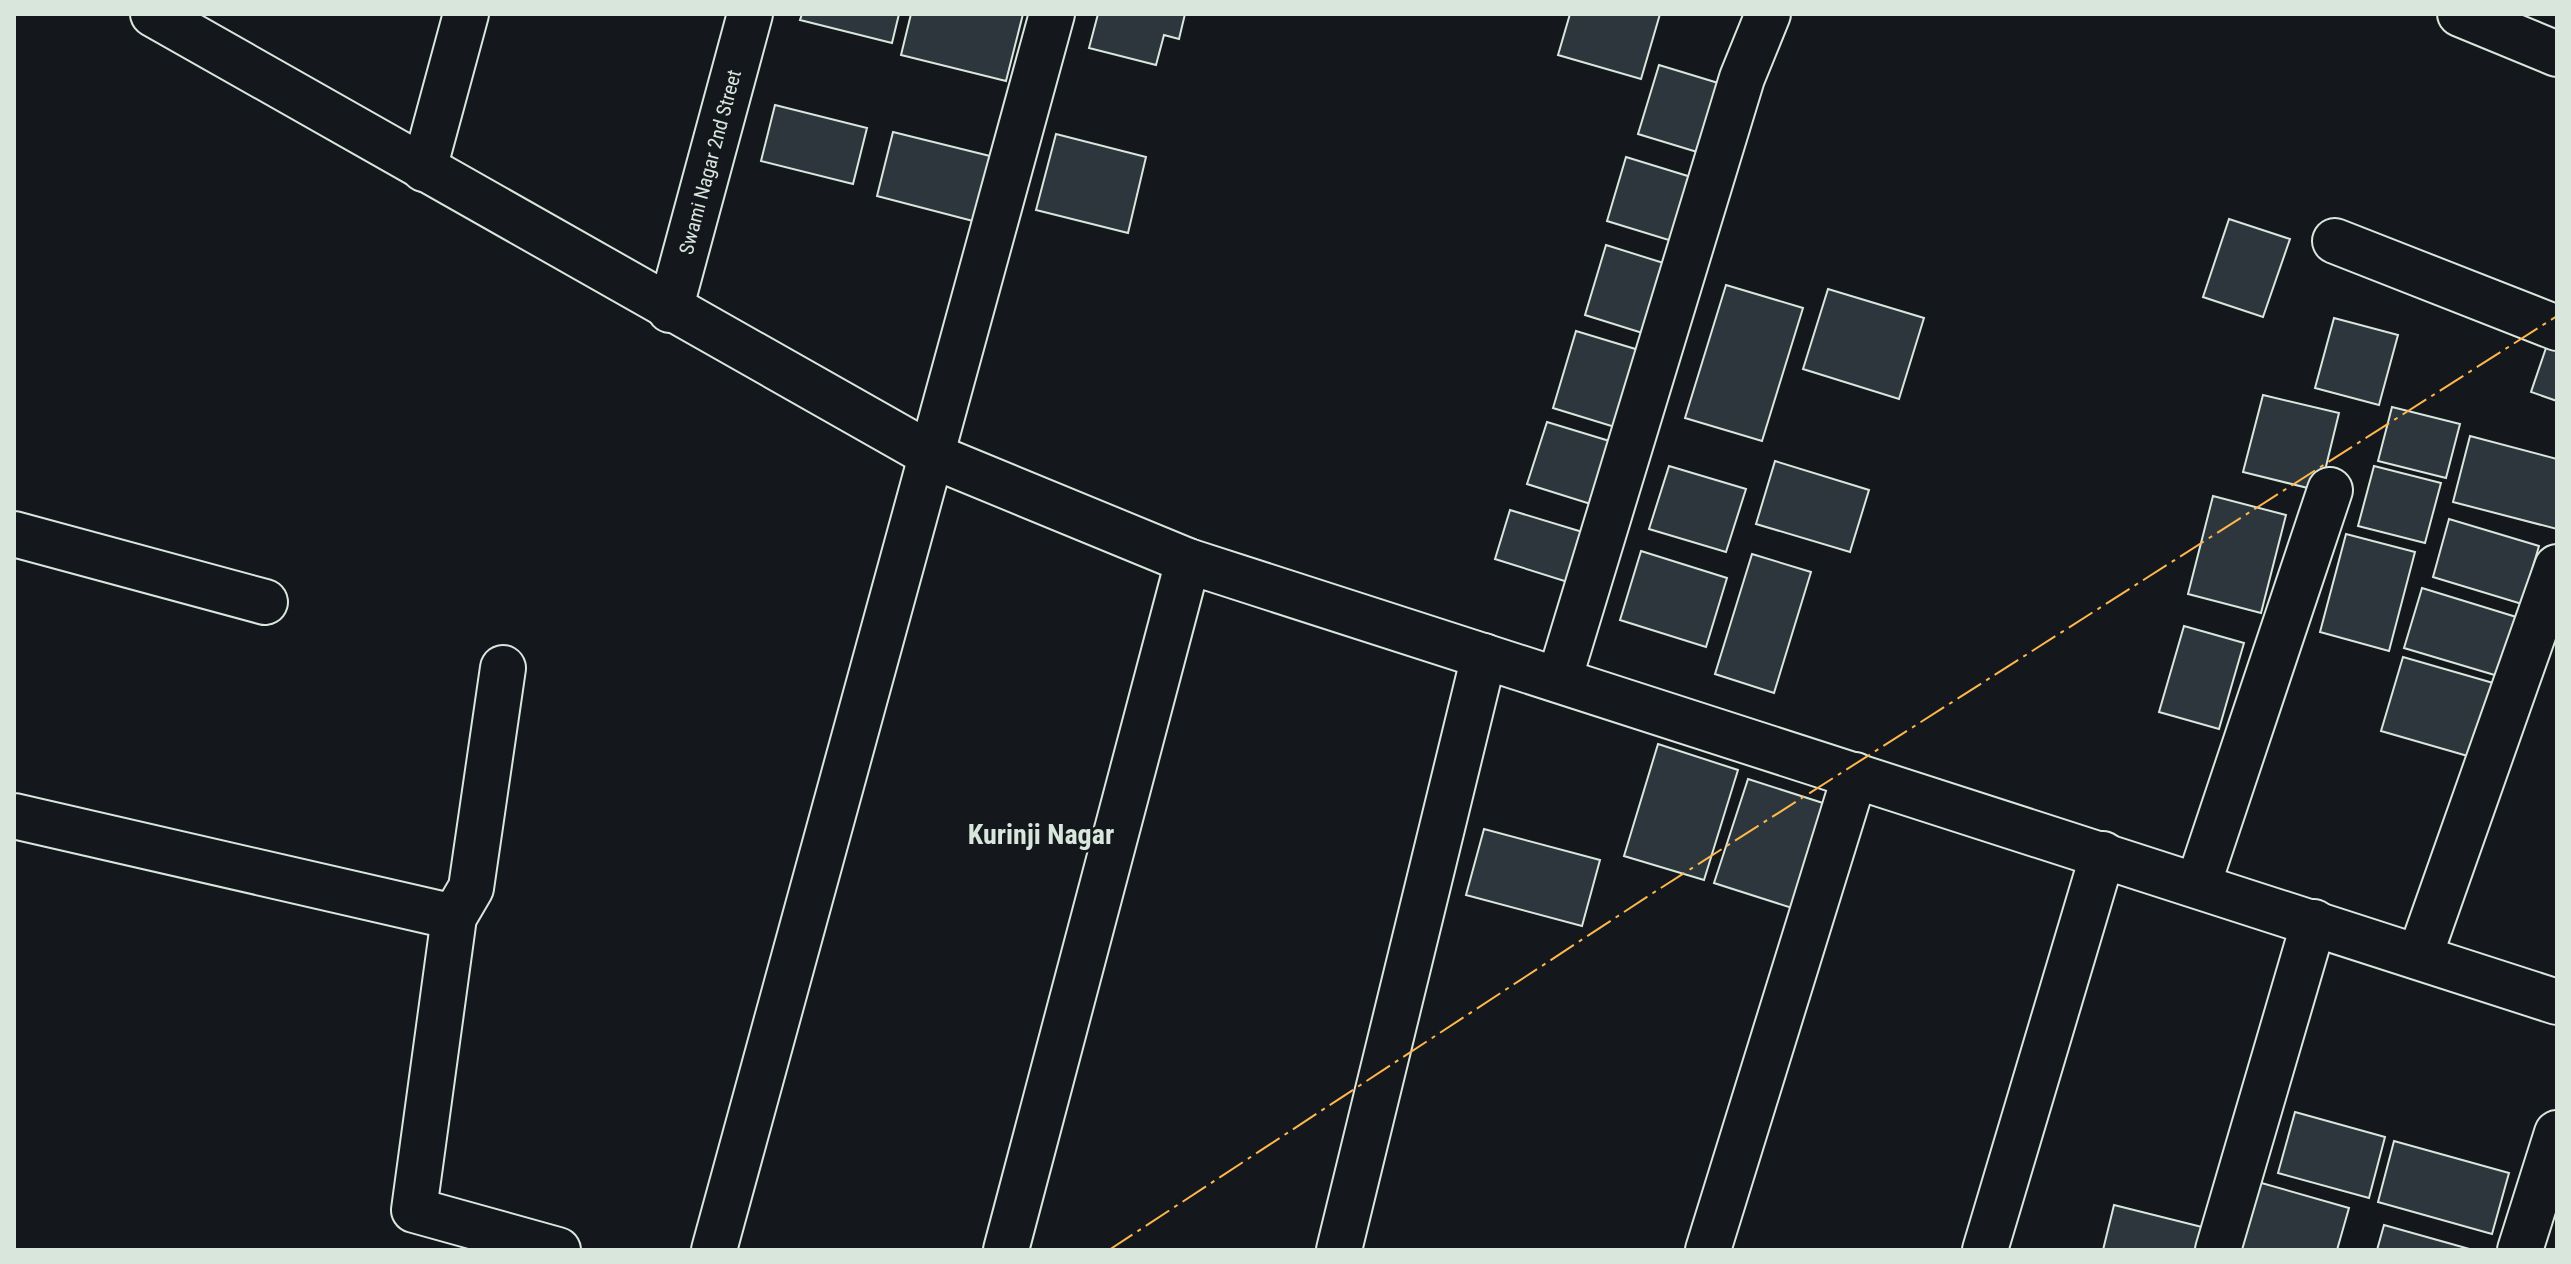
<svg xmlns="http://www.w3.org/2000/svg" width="2571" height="1264" font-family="'Roboto Condensed',sans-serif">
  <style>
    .building { fill: #2c363c; stroke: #d8e6dc; stroke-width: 2 }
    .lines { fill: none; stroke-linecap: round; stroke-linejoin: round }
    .minor-casing { stroke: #d8e6dc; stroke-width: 48 }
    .minor { stroke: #14181c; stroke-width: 44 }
    .power { stroke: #ffb74d; stroke-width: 2; stroke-dasharray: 28 6 4 6; stroke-linecap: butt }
    .labels { text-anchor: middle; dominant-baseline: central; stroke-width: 6; stroke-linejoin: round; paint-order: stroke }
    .street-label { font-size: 20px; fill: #d8e6dc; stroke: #14181c }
    .district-label { font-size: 28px; font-weight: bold; fill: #d8e6dc; stroke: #14181c }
  </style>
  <rect width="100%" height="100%" fill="#14181c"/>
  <g class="building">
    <path d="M802,14H899L892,43L800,20Z"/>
    <path d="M911,14H1023L1006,81L901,55Z"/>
    <path d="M1098,14H1185L1179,39L1164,35L1156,65L1089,48Z"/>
    <path d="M1570,14H1660L1641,79L1558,55Z"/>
    <path d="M1659,65L1728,86L1707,155L1638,134Z"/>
    <path d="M775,105L867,128L853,184L761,161Z"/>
    <path d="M893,132L990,156L973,221L877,196Z"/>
    <path d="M1056,134L1146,157L1128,233L1036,210Z"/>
    <path d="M1626,157L1691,177L1672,241L1607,221Z"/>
    <path d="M2229,219L2290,239L2263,317L2203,297Z"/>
    <path d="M1606,245L1673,266L1652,336L1585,315Z"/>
    <path d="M1726,285L1803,308L1762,441L1685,418Z"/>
    <path d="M1828,289L1924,318L1899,399L1803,369Z"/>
    <path d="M2334,318L2398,335L2379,405L2315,388Z"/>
    <path d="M1576,331L1642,351L1618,428L1553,408Z"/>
    <path d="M2547,345L2557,349V401L2531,392Z"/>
    <path d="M2263,395L2339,413L2320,491L2243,472Z"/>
    <path d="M2392,407L2460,424L2446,478L2378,461Z"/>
    <path d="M1547,422L1616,443L1597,506L1527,484Z"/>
    <path d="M2470,436L2557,459V529L2453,502Z"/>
    <path d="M1775,461L1869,490L1850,552L1756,524Z"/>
    <path d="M1669,466L1746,489L1726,552L1649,529Z"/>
    <path d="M2374,466L2441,483L2425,543L2358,526Z"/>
    <path d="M2213,496L2286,515L2261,613L2188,594Z"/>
    <path d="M1510,510L1589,534L1574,584L1495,559Z"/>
    <path d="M2449,519L2539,546L2522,604L2433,577Z"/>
    <path d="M2346,534L2415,552L2389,651L2320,632Z"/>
    <path d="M1641,551L1727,578L1706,647L1620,620Z"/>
    <path d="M1752,554L1811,572L1774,693L1715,674Z"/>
    <path d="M2422,588L2526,620L2508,679L2404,648Z"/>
    <path d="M2184,626L2244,643L2219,729L2159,712Z"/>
    <path d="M2403,657L2507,687L2485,761L2381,731Z"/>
    <path d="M1658,744L1738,770L1704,880L1624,856Z"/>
    <path d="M1748,779L1826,804L1792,908L1714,883Z"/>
    <path d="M1484,829L1600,860L1582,926L1466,895Z"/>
    <path d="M2295,1112L2385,1137L2369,1198L2278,1173Z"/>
    <path d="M2394,1141L2509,1173L2492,1234L2378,1202Z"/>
    <path d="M2258,1182L2349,1208L2337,1250H2240Z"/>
    <path d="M2114,1205L2202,1227L2196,1250H2103Z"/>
    <path d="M2384,1225L2473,1250H2377Z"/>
  </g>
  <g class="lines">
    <defs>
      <g id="minor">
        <path d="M153,14L933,456L1188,561L2557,1002"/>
        <path d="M2460,14L2557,54"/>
        <path d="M424,169L466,14"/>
        <path d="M2335,241L2557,328"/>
        <path d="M670,310L750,14"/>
        <path d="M14,534L265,602"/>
        <path d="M503,668L471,888L454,917L414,1210L558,1250"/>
        <path d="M1559,680L1742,78L1768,14"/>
        <path d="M14,816L454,917"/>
        <path d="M2198,885L2330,490"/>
        <path d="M2420,955L2557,567"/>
        <path d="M714,1250L1052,14"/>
        <path d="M1006,1250L1188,561"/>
        <path d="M1339,1250L1484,656"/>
        <path d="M1708,1250L1855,775"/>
        <path d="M1985,1250L2103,854"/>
        <path d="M2218,1250L2314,922"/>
        <path d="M2520,1250L2557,1133"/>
      </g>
    </defs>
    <use href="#minor" class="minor-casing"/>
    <use href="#minor" class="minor"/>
    <path class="power" d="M1109,1250L1653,893L2557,316"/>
  </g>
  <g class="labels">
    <g class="street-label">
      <text transform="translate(710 162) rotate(-75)">Swami Nagar 2nd Street</text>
    </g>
    <g class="district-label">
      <text x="1041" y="834">Kurinji Nagar</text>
    </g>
  </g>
  <rect width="2571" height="1264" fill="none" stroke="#d8e6dc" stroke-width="32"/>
</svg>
